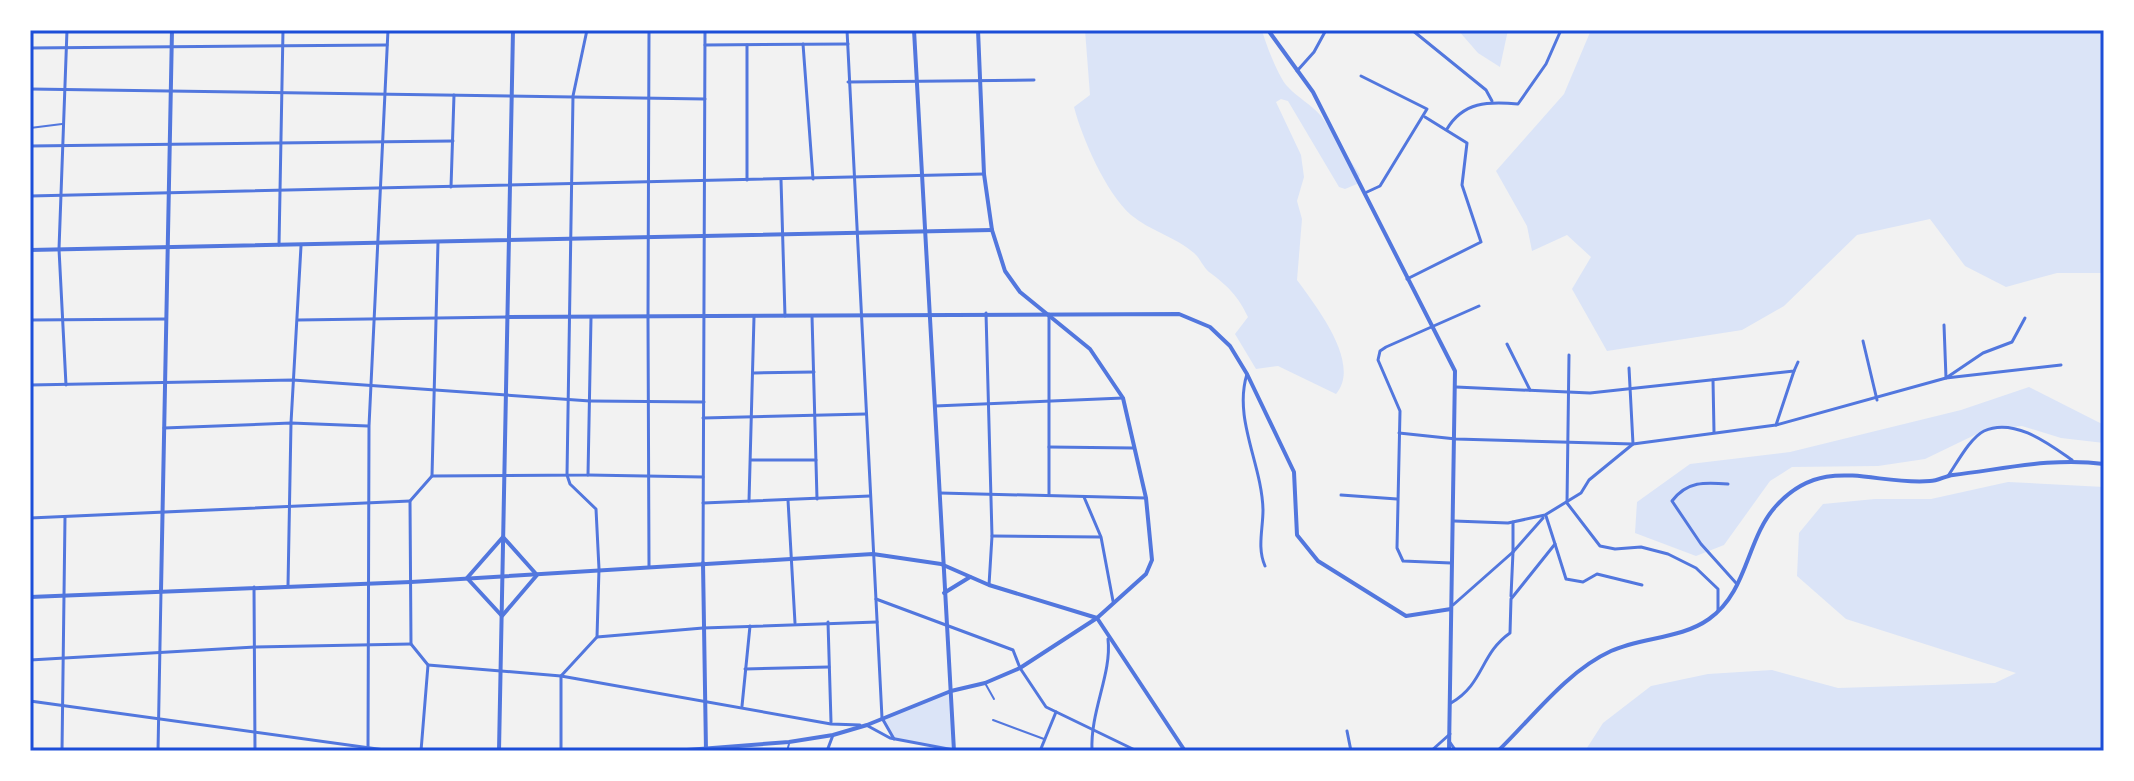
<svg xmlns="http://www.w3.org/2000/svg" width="2134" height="781" font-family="Lato,sans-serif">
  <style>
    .green { fill: #dbe4f7 }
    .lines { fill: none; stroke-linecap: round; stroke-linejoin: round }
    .service { stroke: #5277de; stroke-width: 2 }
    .pedestrian { stroke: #5277de; stroke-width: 3 }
    .minor { stroke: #5277de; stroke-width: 3 }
    .tertiary { stroke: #5277de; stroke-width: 4 }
    .neatline { fill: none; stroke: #1d4ed8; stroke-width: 3 }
  </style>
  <rect width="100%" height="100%" fill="#f2f2f2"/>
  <g class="green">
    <path d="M1085,30H1262C1265,42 1279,79 1288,87C1298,98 1311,104 1321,116C1335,135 1347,156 1360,175L1357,184L1345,189L1339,187L1288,101L1281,99L1276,102L1301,155L1304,177L1297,201L1302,219L1297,280C1316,306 1362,364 1336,394L1278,366L1256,369L1235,334L1248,317C1238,296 1228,286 1209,272C1203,267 1200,258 1194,253C1176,237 1150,231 1131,215C1106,193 1082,138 1074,107L1090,95Z"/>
    <path d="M1458,30H1508L1500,67L1478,53Z"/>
    <path d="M1591,30H2104V273H2057L2006,287L1965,266L1930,219L1857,235L1784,306L1742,330L1607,351L1572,289L1591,257L1567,235L1532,251L1527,226L1496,171L1564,94Z"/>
    <path d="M2029,387L2104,425V443L2061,438L2022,426L1985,430L1925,459L1878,466L1792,467L1770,481L1724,545L1696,556L1635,533L1637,502L1690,464L1790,452L1961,410Z"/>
    <path d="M2008,482L2104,487V751H1585L1603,723L1651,686L1708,674L1772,670L1838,688L1995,683L2016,673L1846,619L1797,576L1799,533L1823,504L1875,499H1931Z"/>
    <path d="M951,691L954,749L894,739L882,718Z"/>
  </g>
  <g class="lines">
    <g class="service">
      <path d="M30,128L62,124"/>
      <path d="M985,683L994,699"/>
      <path d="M993,720L1044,739"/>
      <path d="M787,751L789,744"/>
    </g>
    <g class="pedestrian">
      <path d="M648,317L649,566"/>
      <path d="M590,401L704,402"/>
      <path d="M588,475L703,477"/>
    </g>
    <g class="minor">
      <path d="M587,30L573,96L567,475L570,484L596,509L599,569L597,637"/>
      <path d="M847,30L882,718L894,739"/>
      <path d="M1412,30L1486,90L1492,101"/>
      <path d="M803,44L813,179"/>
      <path d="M705,45L848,44"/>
      <path d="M30,48L387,45"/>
      <path d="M1297,71L1314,52L1326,30"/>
      <path d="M1361,76L1427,109L1380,186L1367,192"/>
      <path d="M848,82L1034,80"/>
      <path d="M30,89L705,99"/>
      <path d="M1447,129C1463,102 1488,101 1518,104L1546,64L1561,30"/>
      <path d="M30,146L453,141"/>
      <path d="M747,180V45"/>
      <path d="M781,180L785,316"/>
      <path d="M451,187L454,95"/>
      <path d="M30,196L984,174"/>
      <path d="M279,245L283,30"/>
      <path d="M1407,279L1481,242L1462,185L1467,143L1425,117"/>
      <path d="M986,313L992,536L989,585"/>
      <path d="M812,316L817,499"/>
      <path d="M648,317L649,30"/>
      <path d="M30,320L166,319"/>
      <path d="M298,320L507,317"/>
      <path d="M1944,325L1946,378L1983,353L2012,342L2025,318"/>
      <path d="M1863,341L1877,400"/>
      <path d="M1507,344L1530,390"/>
      <path d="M1569,355L1567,503L1600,546L1615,549L1641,547L1668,554L1696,568L1718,589V611"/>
      <path d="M754,373L814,372"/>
      <path d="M1247,374C1233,419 1262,464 1263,510C1263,529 1257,548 1265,566"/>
      <path d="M1713,380L1714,432"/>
      <path d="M30,385L293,380L590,401"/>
      <path d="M66,385L59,249L67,30"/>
      <path d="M1456,387L1590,393L1794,371L1798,362"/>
      <path d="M935,406L1123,398"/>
      <path d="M703,418L866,414"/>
      <path d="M1776,425L1794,371"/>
      <path d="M164,428L291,423L368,426"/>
      <path d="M1399,433L1456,439L1633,444L1776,425L1946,378L2061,365"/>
      <path d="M1049,447L1133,448"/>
      <path d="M751,460H816"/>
      <path d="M432,476L588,475L591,318"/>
      <path d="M1948,476C1957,463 1970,438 1984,431C2014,417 2049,444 2072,460"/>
      <path d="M1728,484C1705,482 1687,481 1672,501L1701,544L1736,583"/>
      <path d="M940,493L1146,498"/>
      <path d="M1049,494V314"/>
      <path d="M1341,495L1397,499"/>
      <path d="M1084,497L1101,537L1113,601"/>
      <path d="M788,500L795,623"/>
      <path d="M749,501L754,317"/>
      <path d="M703,503L870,496"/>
      <path d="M30,518L410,501"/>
      <path d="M1454,521L1508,523L1545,515L1581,493L1589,480L1633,444L1629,368"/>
      <path d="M1513,522V552L1543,518"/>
      <path d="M992,536L1100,537"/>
      <path d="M1555,544L1566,579L1583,582L1597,574L1642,585"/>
      <path d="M703,562L705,30"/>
      <path d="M1451,563L1403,561L1397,548L1400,411L1378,360L1380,351L1386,347L1479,306"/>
      <path d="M288,586L291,423L301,246"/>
      <path d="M254,587L255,751"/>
      <path d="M1511,596L1513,552"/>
      <path d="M876,599L1013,650L1020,668L1046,707L1137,751"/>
      <path d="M1453,605L1513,552"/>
      <path d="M828,622L831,722"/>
      <path d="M597,637L703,628L877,622"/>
      <path d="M30,660L255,647L411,644"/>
      <path d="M428,665L561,676L831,724L860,725"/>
      <path d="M745,669L829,667"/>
      <path d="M561,676V751"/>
      <path d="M561,676L596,638"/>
      <path d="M30,701L392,751"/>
      <path d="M1451,703C1484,684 1480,654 1510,633L1511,599L1555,544L1546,516"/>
      <path d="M742,706L750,626"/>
      <path d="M868,726L890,738L959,751"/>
      <path d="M1347,731L1351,751"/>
      <path d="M1449,741L1456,751"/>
      <path d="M62,751L65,517"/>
      <path d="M158,751L161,591"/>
      <path d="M368,751L369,426L388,30"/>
      <path d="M421,751L428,665L411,644L410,501L432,476L438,242"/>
      <path d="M827,751L833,735"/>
      <path d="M1040,751L1056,712"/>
      <path d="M1092,751C1090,711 1112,674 1108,639"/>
      <path d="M1431,751L1450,734"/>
    </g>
    <g class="tertiary">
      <path d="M914,30L954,751"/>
      <path d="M1268,30L1313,92L1455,371L1449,751"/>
      <path d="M30,250L992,230"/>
      <path d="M507,317L1179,314L1210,327L1230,346L1247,374L1294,472L1297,535L1318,561L1406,616L1451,609"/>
      <path d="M503,537L537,575L502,616L467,578Z"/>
      <path d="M703,563L706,751"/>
      <path d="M161,591L172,30"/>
      <path d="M944,593L970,577"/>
      <path d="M30,597L411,582L873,554L941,564L989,585L1097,618L1185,751"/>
      <path d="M499,751L513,30"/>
      <path d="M674,751L789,742L833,735L867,725L951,691L985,683L1020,668L1097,618L1146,574L1152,560L1146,498L1123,398L1090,349L1020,292L1005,271L992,230L984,174L978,30"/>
      <path d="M1498,751C1532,718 1567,671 1611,651C1642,637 1681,639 1709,619C1748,592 1746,539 1776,506C1824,453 1874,486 1930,481C1938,481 1945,476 1953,475C2004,469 2053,457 2104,464"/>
    </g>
  </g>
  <rect width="2134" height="781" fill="none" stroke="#ffffff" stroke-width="64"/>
  <rect x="32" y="32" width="2070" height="717" class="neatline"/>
</svg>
